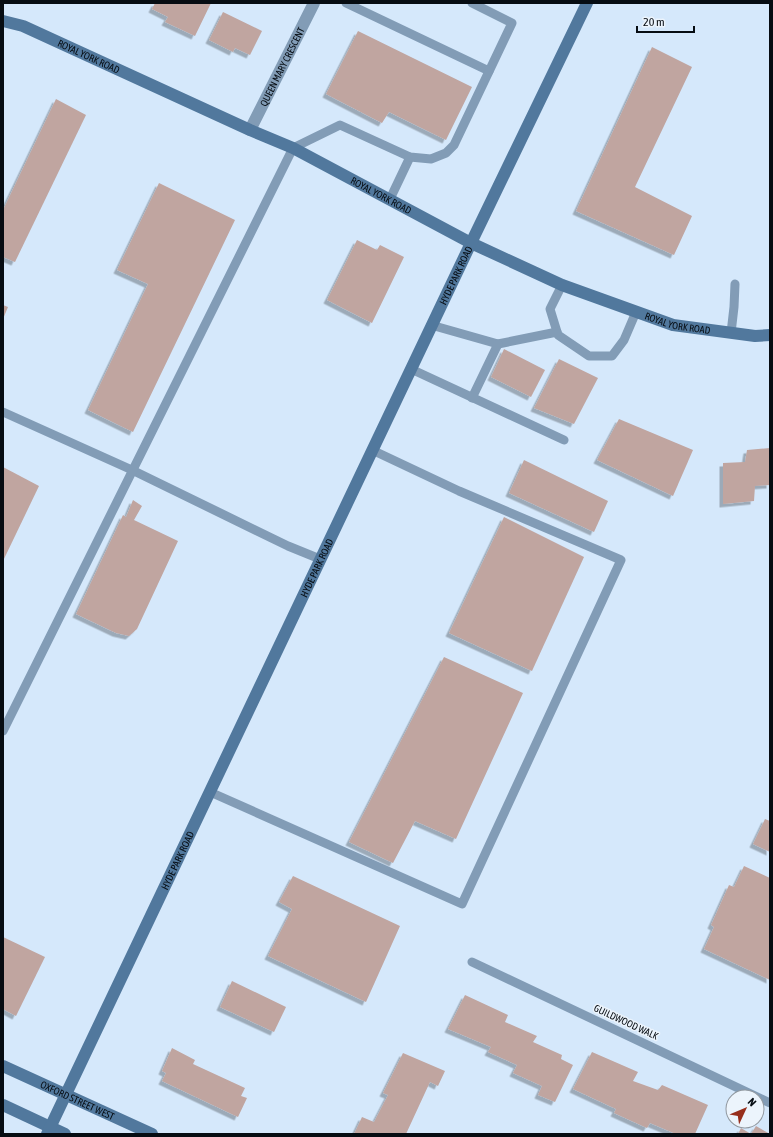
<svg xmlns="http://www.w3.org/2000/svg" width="773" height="1137" font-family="'Asap Condensed',sans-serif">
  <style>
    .building { fill: #c0a5a0; filter: url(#shadow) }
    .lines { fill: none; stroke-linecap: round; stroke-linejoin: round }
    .lane { stroke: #829cb6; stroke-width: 9 }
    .street { stroke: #829cb6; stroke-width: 12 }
    .secondary { stroke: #51789d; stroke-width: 12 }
    .labels { text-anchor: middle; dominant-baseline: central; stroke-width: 3; stroke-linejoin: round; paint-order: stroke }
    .street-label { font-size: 10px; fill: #060c12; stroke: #ecf4fc }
  </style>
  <defs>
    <filter id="shadow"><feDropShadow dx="-3.5" dy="3.5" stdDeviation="0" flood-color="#0004"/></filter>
  </defs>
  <rect width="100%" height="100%" fill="#d5e8fb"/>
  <g class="building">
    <path d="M155,3H211L195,36L165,22L168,17L152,9Z"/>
    <path d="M223,12L262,31L250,55L235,48L233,52L209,40Z"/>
    <path d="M358,31L472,87L446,140L389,112L382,123L326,94Z"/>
    <path d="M652,47L692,67L635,187L692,216L674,255L576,211Z"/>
    <path d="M56,99L86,115L15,262L3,257V210Z"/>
    <path d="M159,183L235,220L133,432L88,410L148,284L117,270Z"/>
    <path d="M357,240L377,250L380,245L404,257L372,323L327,300Z"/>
    <path d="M3,305L8,307L3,319Z"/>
    <path d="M504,349L545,370L531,397L491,377Z"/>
    <path d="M559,359L598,378L574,424L534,408Z"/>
    <path d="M619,419L693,450L673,496L597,460Z"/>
    <path d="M770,448V485L755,486L754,501L723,504V463L745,462L747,450Z"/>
    <path d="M524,460L608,501L594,532L509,493Z"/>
    <path d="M3,467L39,486L3,561Z"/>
    <path d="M133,500L142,506L134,520L178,541L137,629L129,636L116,633L76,614L123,515L126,517Z"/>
    <path d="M504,517L584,557L532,671L449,633Z"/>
    <path d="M444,657L523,693L456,839L415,821L393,863L349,842Z"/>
    <path d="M765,819L770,821V852L753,844Z"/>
    <path d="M744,866L770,878V980L704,949L714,927L711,925L729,885L734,887Z"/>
    <path d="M293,876L400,926L366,1002L268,956L292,909L279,902Z"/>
    <path d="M3,937L45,957L16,1016L3,1009Z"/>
    <path d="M232,981L286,1007L274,1032L220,1007Z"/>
    <path d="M465,995L508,1015L505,1022L537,1036L533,1042L562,1055L561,1059L573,1065L555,1102L538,1095L542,1086L513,1073L517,1065L488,1052L491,1047L448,1029Z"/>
    <path d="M172,1048L195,1060L193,1064L245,1088L241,1096L247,1098L238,1117L162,1081L166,1073L162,1071Z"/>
    <path d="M592,1052L638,1072L633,1081L658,1090L662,1085L708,1105L695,1134H676L650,1123L647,1128L614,1113L616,1109L573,1089Z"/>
    <path d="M403,1053L445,1071L438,1086L430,1082L406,1134H354L362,1117L374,1122L388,1095L383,1093Z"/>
    <path d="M756,1126L770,1134H738L741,1128L751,1134Z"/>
  </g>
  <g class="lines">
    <g class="lane">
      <path d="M346,3L489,71"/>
      <path d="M390,199L410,157"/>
      <path d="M562,285L550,309L558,335L589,356H612L624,340L636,312"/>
      <path d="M431,325L498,344L557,332"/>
      <path d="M731,333L734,307L735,284"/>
      <path d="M411,369L564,440"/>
      <path d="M472,398L498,344"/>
      <path d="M3,412L132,470L288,546L320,559"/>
      <path d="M3,731L293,148L340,125L410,157L431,159L446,153L454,145L512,23L472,3"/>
      <path d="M210,792L462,904L621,560L459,491L372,450"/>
      <path d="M472,962L770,1103"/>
    </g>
    <path class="street" id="s1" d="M250,130L314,3"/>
    <g class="secondary">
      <path id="s2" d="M3,21L23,26L250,130L293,148L471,243L562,285L673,325L755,336L770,335"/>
      <path id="s3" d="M3,1066L152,1134"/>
      <path d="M3,1105L65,1134"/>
      <path id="s4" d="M47,1134L471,243L587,3"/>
    </g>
  </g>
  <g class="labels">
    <g class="street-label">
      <text stroke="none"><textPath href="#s2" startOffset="93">ROYAL YORK ROAD</textPath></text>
      <text stroke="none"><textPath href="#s1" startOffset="71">QUEEN MARY CRESCENT</textPath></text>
      <text stroke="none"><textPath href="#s2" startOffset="417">ROYAL YORK ROAD</textPath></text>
      <text stroke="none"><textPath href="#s4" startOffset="951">HYDE PARK ROAD</textPath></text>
      <text stroke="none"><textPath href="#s2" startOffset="741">ROYAL YORK ROAD</textPath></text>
      <text stroke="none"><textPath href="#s4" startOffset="627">HYDE PARK ROAD</textPath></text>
      <text stroke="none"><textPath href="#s4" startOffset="303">HYDE PARK ROAD</textPath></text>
      <text transform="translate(626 1022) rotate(25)">GUILDWOOD WALK</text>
      <text stroke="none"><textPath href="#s3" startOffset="82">OXFORD STREET WEST</textPath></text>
    </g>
  </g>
  <rect width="773" height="1137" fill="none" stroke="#060c12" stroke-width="8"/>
  <g transform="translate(745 1109) rotate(46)"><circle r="19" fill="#ecf4fc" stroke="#90979e"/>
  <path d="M0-3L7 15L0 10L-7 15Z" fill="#972e1c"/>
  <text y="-6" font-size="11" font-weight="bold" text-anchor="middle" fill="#060c12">N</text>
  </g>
  <path d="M637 26v6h57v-6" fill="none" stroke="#060c12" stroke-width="2"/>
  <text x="643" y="26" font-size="12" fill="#060c12" stroke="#ecf4fc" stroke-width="3" paint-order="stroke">20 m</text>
</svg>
